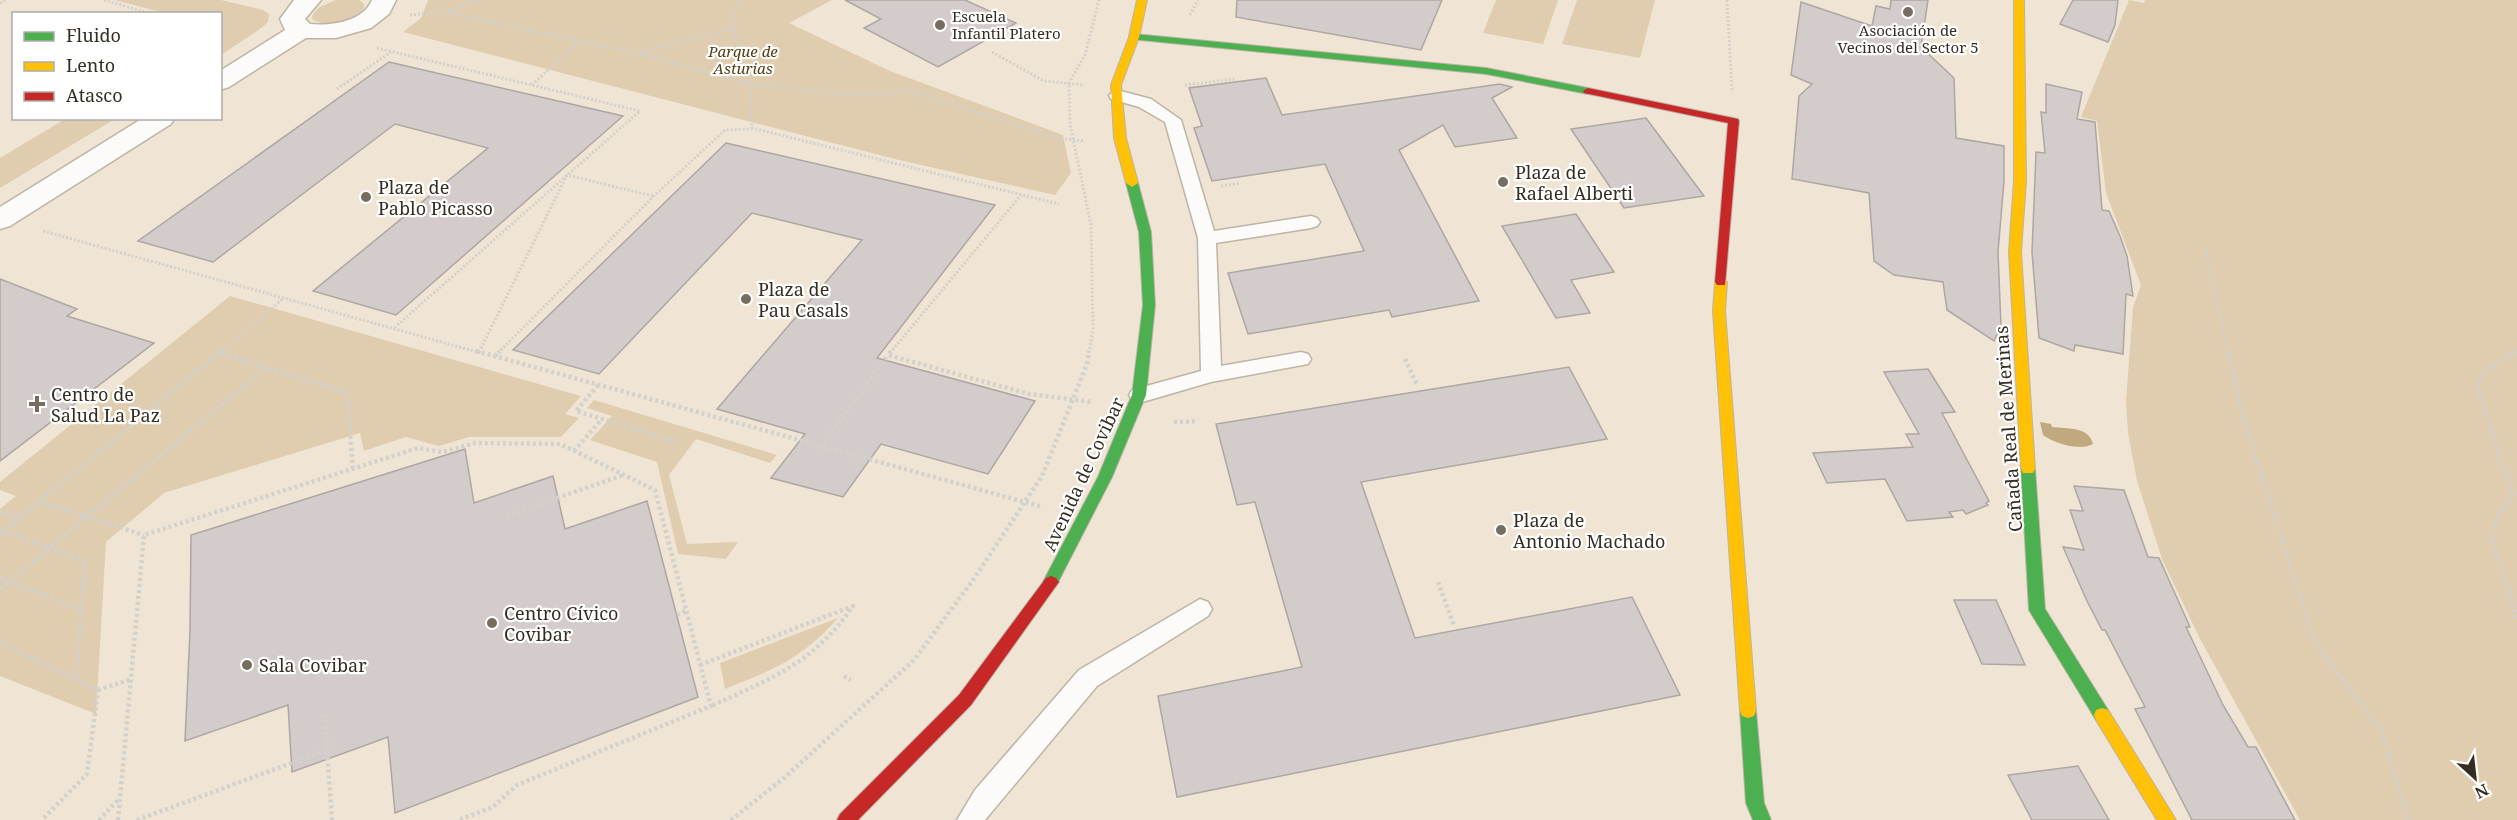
<svg xmlns="http://www.w3.org/2000/svg" width="2517" height="820" font-family="'Noto Serif',serif">
  <style>
    .green { fill: #e0cdaf }
    .water { fill: #c1a87f }
    .building { fill: #d4cccb; stroke: #aea6a4; stroke-width: 1.5 }
    .lines { fill: none; stroke-linecap: round; stroke-linejoin: round }
    .lane-casing { stroke: #bcb4a6; stroke-width: 3 }
    .street-casing { stroke: #bcb4a6; stroke-width: 3 }
    .fast-casing { stroke: #bcb4a6; stroke-width: 2 }
    .slow-casing { stroke: #bcb4a6; stroke-width: 2 }
    .jam-casing { stroke: #bcb4a6; stroke-width: 2 }
    .path-far1 { stroke: #d3d1cc; stroke-width: 3; stroke-dasharray: 2 2; stroke-linecap: butt }
    .path { stroke: #d3d1cc; stroke-width: 4.5; stroke-dasharray: 3 3; stroke-linecap: butt }
    .lane { fill: #fdfbf9; fill-rule: evenodd }
    .street { fill: #fdfbf9; fill-rule: evenodd }
    .fast { fill: #4caf50; fill-rule: evenodd }
    .slow { fill: #ffc107; fill-rule: evenodd }
    .jam { fill: #c62828; fill-rule: evenodd }
    .poi-dot { fill: #766d60; stroke: #fff; stroke-width: 2 }
    .labels { text-anchor: middle; dominant-baseline: central; stroke-width: 4.5; stroke-linejoin: round; paint-order: stroke }
    .far-poi-label { font-size: 15px; fill: #352d21; stroke: #fff; text-anchor: start }
    .far-park-label { font-size: 15px; font-style: italic; fill: #523c12; stroke: #fff }
    .poi-label { font-size: 18px; fill: #352d21; stroke: #fff; text-anchor: start }
    .street-label { font-size: 18px; fill: #352d21; stroke: #fff }
  </style>
  <rect width="100%" height="100%" fill="#f0e5d4"/>
  <g class="green">
    <path d="M115,0H221L263,10L269,14L268,22L260,29L221,55L220,14L164,13Z"/>
    <path d="M336,0H359L364,4V8C354,22 328,28 313,20L312,16L318,8Z"/>
    <path d="M428,0H832L789,23L890,71L1063,135L1071,173L1055,195L899,160L403,32L421,18Z"/>
    <path d="M1496,0H1558L1543,44L1483,33Z"/>
    <path d="M1577,0H1655L1640,58L1562,44Z"/>
    <path d="M2129,0L2144,3L2145,0H2517V820H2300L2199,637L2162,559L2137,481L2128,433L2126,401L2133,307L2141,285L2106,193L2097,121L2081,117Z"/>
    <path d="M67,118L115,119L0,188V158Z"/>
    <path d="M230,296L581,396L565,414L579,418L561,437H469L439,446L406,437L364,451L360,433L164,493L106,542L96,714L0,676V509L16,496L0,490V482Z"/>
    <path d="M594,400L777,455L770,463L696,439L669,475L687,544L738,542L726,559L678,554L657,462L590,440L612,416L587,408Z"/>
    <path d="M838,618C803,658 773,670 725,689L720,663Z"/>
  </g>
  <path class="water" d="M2040,422L2051,424L2052,427C2067,429 2089,426 2093,444C2080,451 2055,444 2043,435Z"/>
  <g class="building">
    <path d="M845,0H965L1016,23L938,67L864,28L881,19Z"/>
    <path d="M1237,0H1442L1421,50L1236,17Z"/>
    <path d="M1891,0H1928L1921,47L1954,78L1956,138L2004,146V181L1998,252L2001,326L1994,341L1947,310L1943,282L1894,275L1874,261L1869,193L1792,179L1799,96L1812,84L1791,75L1801,2L1872,26L1876,6L1890,9Z"/>
    <path d="M2073,0H2118L2115,25L2108,42L2060,24Z"/>
    <path d="M389,62L623,116L396,315L313,291L488,148L395,124L213,262L138,241Z"/>
    <path d="M1266,78L1282,115L1500,84L1512,87L1492,98L1517,138L1455,147L1443,125L1399,150L1479,301L1392,317L1389,310L1248,334L1228,273L1364,251L1325,164L1212,181L1194,128L1202,126L1189,88Z"/>
    <path d="M2046,84L2082,92L2077,119L2095,122L2102,210L2109,211L2120,236L2127,256L2133,296L2126,294L2123,354L2075,345L2074,351L2039,338L2032,252L2036,152L2045,153L2041,112L2046,113Z"/>
    <path d="M1646,118L1704,196L1624,208L1571,129Z"/>
    <path d="M726,143L995,205L877,358L1035,401L988,474L881,444L843,497L771,478L805,434L717,409L862,240L752,213L599,374L513,350Z"/>
    <path d="M1576,214L1614,272L1571,280L1590,313L1556,318L1502,226Z"/>
    <path d="M0,279L77,309L67,316L154,343L0,461Z"/>
    <path d="M1569,367L1607,439L1361,482L1415,638L1632,597L1680,695L1177,797L1158,696L1302,667L1255,502L1237,505L1216,424Z"/>
    <path d="M1928,369L1955,412L1942,413L1989,501L1986,503L1988,505L1966,514L1963,510L1949,512L1953,517L1907,521L1885,479L1827,483L1813,453L1913,447L1906,434H1919L1884,372Z"/>
    <path d="M465,449L474,503L553,476L565,529L647,501L698,697L395,813L388,737L292,772L288,705L185,741L190,631L191,535Z"/>
    <path d="M2074,486L2124,490L2148,557L2159,558L2190,627H2186L2223,705L2248,747H2256L2295,820H2192L2135,709L2145,707L2105,630H2102L2087,601L2063,547L2084,550L2070,510L2083,511Z"/>
    <path d="M1954,600H1996L2025,665L1982,664Z"/>
    <path d="M2078,766L2109,820H2032L2008,775Z"/>
  </g>
  <g class="lines">
    <defs>
      <g id="lane">
        <path d="M1117,90L1151,99L1181,120L1214,231L1311,216L1317,218L1320,222L1317,226L1311,228L1216,243L1221,366L1301,352L1308,354L1311,359L1308,364L1211,382L1139,403L1132,400L1129,395L1132,390L1201,371L1198,238L1165,122L1139,107L1111,99L1109,95Z"/>
        <path d="M1200,599L1208,602L1212,609L1208,616L1097,686L985,820H957L975,790L1079,670Z"/>
      </g>
      <g id="street">
        <path d="M294,0H321L305,19L310,24C331,26 363,22 372,0H396L389,14L371,28L336,38H306L229,87L220,90V71L285,30L280,19Z"/>
        <path d="M143,118H175L171,124L10,226L0,229V207Z"/>
      </g>
      <g id="fast">
        <path d="M1134,34L1486,68L1588,88L1593,91L1588,94L1486,74L1130,39L1129,37Z"/>
        <path d="M1132,179L1138,183L1151,232L1155,305L1146,395L1112,477L1056,586L1051,588L1046,586L1043,582L1098,477L1132,395L1143,305L1139,232L1126,183Z"/>
        <path d="M2028,464L2033,465L2035,469L2045,609L2108,710L2110,715L2108,720L2102,722L2096,720L2029,610L2021,469L2023,465Z"/>
        <path d="M1748,704L1754,706L1756,711L1764,803L1771,820H1753L1746,803L1740,711L1742,706Z"/>
      </g>
      <g id="slow">
        <path d="M1137,0H1147L1139,37L1121,85L1126,138L1138,183L1132,187L1126,183L1114,138L1111,85L1129,37Z"/>
        <path d="M2014,0H2024L2026,181L2021,252L2035,469L2033,473H2023L2021,469L2009,252L2014,181Z"/>
        <path d="M1721,278L1727,282L1725,311L1756,711L1754,716L1748,718L1742,716L1740,711L1713,311L1715,282Z"/>
        <path d="M2102,708L2108,710L2176,820H2157L2096,720L2094,715L2096,710Z"/>
      </g>
      <g id="jam">
        <path d="M1588,88L1738,119L1739,121L1725,285H1717L1715,282L1728,123L1584,93L1583,91Z"/>
        <path d="M1051,576L1056,578L1059,582L1056,586L971,705L858,820H837L840,814L959,695L1046,578Z"/>
      </g>
    </defs>
    <use href="#lane" class="lane-casing"/>
    <use href="#street" class="street-casing"/>
    <use href="#fast" class="fast-casing"/>
    <use href="#slow" class="slow-casing"/>
    <use href="#jam" class="jam-casing"/>
    <g class="path-far1">
      <path d="M104,0L152,14"/>
      <path d="M743,0L729,14L750,84L854,95L910,91L1057,138L1085,141"/>
      <path d="M1727,0L1732,92"/>
      <path d="M0,3L6,0"/>
      <path d="M447,12L478,0"/>
      <path d="M410,15L446,12L636,53L750,84L752,128L1059,204"/>
      <path d="M1190,15L1198,0"/>
      <path d="M377,48L640,111L394,328"/>
      <path d="M639,52L734,28"/>
      <path d="M992,52L1044,81L1085,85"/>
      <path d="M532,85L579,41"/>
      <path d="M1185,85L1236,79"/>
      <path d="M337,89L391,52"/>
      <path d="M1221,186L1241,183"/>
      <path d="M43,231L481,353"/>
      <path d="M2206,250L2228,353"/>
      <path d="M479,352L567,175L653,196"/>
      <path d="M220,353L284,298"/>
      <path d="M498,353L654,196L725,130L752,129"/>
      <path d="M890,353L1021,195"/>
      <path d="M1089,353L1093,330L1091,225L1070,124L1069,83L1085,55L1099,0"/>
    </g>
    <g class="path">
      <path d="M476,351L1043,507"/>
      <path d="M891,351L888,355L1029,394L1092,402"/>
      <path d="M2228,351L2242,415L2315,643L2382,731L2408,820"/>
      <path d="M2517,352L2482,372L2477,389L2513,495L2498,515L2491,537L2517,619"/>
      <path d="M220,353L222,351"/>
      <path d="M495,356L500,351"/>
      <path d="M1405,359L1417,385"/>
      <path d="M598,385L576,411L677,442"/>
      <path d="M1174,422L1198,421"/>
      <path d="M821,447L888,355"/>
      <path d="M574,451L601,420"/>
      <path d="M40,502L144,535"/>
      <path d="M0,515L4,512L19,518"/>
      <path d="M506,516L623,475"/>
      <path d="M4,531L85,561L76,680"/>
      <path d="M0,534L219,353L347,392L353,469"/>
      <path d="M0,578L82,610"/>
      <path d="M1438,582L1454,626"/>
      <path d="M0,589L266,368"/>
      <path d="M677,615L686,611"/>
      <path d="M0,643L98,690L87,774L42,820"/>
      <path d="M700,665L853,606C813,664 772,678 711,706"/>
      <path d="M844,676L851,680"/>
      <path d="M98,690L132,679"/>
      <path d="M325,714L327,750"/>
      <path d="M99,820L119,799"/>
      <path d="M118,820L144,535L418,448L442,452L475,443L560,444L655,490L711,706L517,785L493,807L459,820"/>
      <path d="M137,820L327,750L332,820"/>
      <path d="M731,820L784,778L914,660L973,580L1042,476L1087,364L1089,351"/>
    </g>
    <use href="#lane" class="lane"/>
    <use href="#street" class="street"/>
    <use href="#fast" class="fast"/>
    <use href="#slow" class="slow"/>
    <use href="#jam" class="jam"/>
  </g>
  <g class="poi-dot">
    <circle cx="1908" cy="12" r="6"/>
    <circle cx="940" cy="25" r="6"/>
    <circle cx="1503" cy="182" r="6"/>
    <circle cx="366" cy="197" r="6"/>
    <circle cx="746" cy="299" r="6"/>
    <path d="M34 395h6v6h6v6h-6v6h-6v-6h-6v-6h6z"/>
    <circle cx="1501" cy="530" r="6"/>
    <circle cx="492" cy="623" r="6"/>
    <circle cx="247" cy="665" r="6"/>
  </g>
  <g class="labels">
    <g class="far-poi-label">
      <text x="952" y="16">Escuela<tspan x="952" dy="17">Infantil Platero</tspan></text>
      <text x="1908" y="30" text-anchor="middle">Asociación de<tspan x="1908" dy="17">Vecinos del Sector 5</tspan></text>
    </g>
    <g class="far-park-label">
      <text x="743" y="51">Parque de<tspan x="743" dy="17">Asturias</tspan></text>
    </g>
    <g class="poi-label">
      <text x="1515" y="172">Plaza de<tspan x="1515" dy="21">Rafael Alberti</tspan></text>
      <text x="378" y="187">Plaza de<tspan x="378" dy="21">Pablo Picasso</tspan></text>
      <text x="758" y="289">Plaza de<tspan x="758" dy="21">Pau Casals</tspan></text>
      <text x="51" y="394">Centro de<tspan x="51" dy="21">Salud La Paz</tspan></text>
      <text x="1513" y="520">Plaza de<tspan x="1513" dy="21">Antonio Machado</tspan></text>
      <text x="504" y="613">Centro Cívico<tspan x="504" dy="21">Covibar</tspan></text>
      <text x="259" y="665">Sala Covibar</text>
    </g>
    <g class="street-label">
      <text transform="translate(2008 429) rotate(-94)">Cañada Real de Merinas</text>
      <text transform="translate(1083 474) rotate(-65)">Avenida de Covibar</text>
    </g>
  </g>
  <rect x="12" y="12" width="210" height="108" fill="#ffffff" stroke="#aeaba6" stroke-width="1.5"/>
  <rect x="24" y="32" width="30" height="9" fill="#4caf50" stroke="#aeaba6" stroke-width="1.5"/>
  <text x="66" y="42" font-size="18" fill="#352d21">Fluido</text>
  <rect x="24" y="62" width="30" height="9" fill="#ffc107" stroke="#aeaba6" stroke-width="1.5"/>
  <text x="66" y="72" font-size="18" fill="#352d21">Lento</text>
  <rect x="24" y="92" width="30" height="9" fill="#c62828" stroke="#aeaba6" stroke-width="1.5"/>
  <text x="66" y="102" font-size="18" fill="#352d21">Atasco</text>
  <g transform="translate(2475 778) rotate(153)" stroke="#ffffff" stroke-width="4.5" paint-order="stroke">
  <path d="M0-4.5L10 22L0 15L-10 22Z" fill="#352d21"/>
  <text y="-9" font-size="16" font-weight="bold" text-anchor="middle" fill="#352d21">N</text>
  </g>
</svg>
